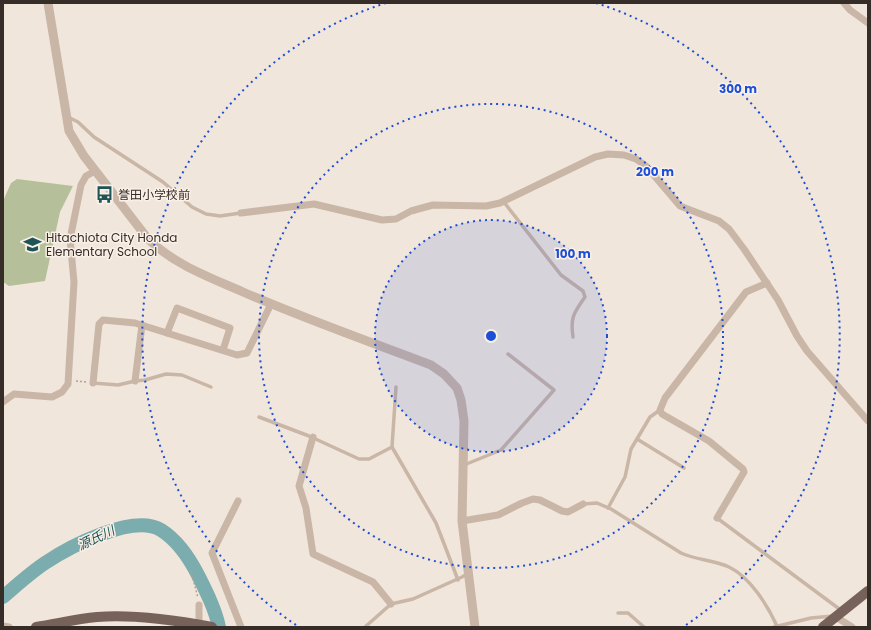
<svg xmlns="http://www.w3.org/2000/svg" width="871" height="630" font-family="Poppins,'Noto Sans JP',sans-serif">
  <style>
    .green { fill: #b5c09b }
    .lines { fill: none; stroke-linecap: round; stroke-linejoin: round }
    .river { stroke: #7badae; stroke-width: 14 }
    .path { stroke: #b5a091; stroke-width: 1.5; stroke-dasharray: 2 2; stroke-linecap: butt }
    .service { stroke: #c9b6a7; stroke-width: 3.5 }
    .minor { stroke: #c9b6a7; stroke-width: 7 }
    .tertiary { stroke: #c9b6a7; stroke-width: 9 }
    .primary { stroke: #776259; stroke-width: 10 }
    .ring { fill: none; stroke: #1d4ed8; stroke-width: 2; stroke-dasharray: 2 4 }
    .labels { text-anchor: middle; dominant-baseline: central; stroke-width: 3; stroke-linejoin: round; paint-order: stroke }
    .poi-label { font-size: 12px; fill: #362c28; stroke: #f9f0e7; text-anchor: start }
    .water-label { font-size: 13px; font-style: italic; fill: #1e5456; stroke: #f9f0e7 }
    .centre { fill: #1d4ed8; stroke: #f9f0e7; stroke-width: 2 }
    .ring-label { font-size: 12px; text-anchor: middle; font-weight: bold; fill: #1d4ed8; stroke: #f9f0e7; stroke-width: 3; stroke-linejoin: round; paint-order: stroke }
  </style>
  <rect width="100%" height="100%" fill="#f1e6db"/>
  <path class="green" d="M17,179L73,186L60,212L45,281L9,286L3,282V201L11,183Z"/>
  <g class="lines">
    <path class="river" d="M3,597C17,585 30,573 45,563C69,547 133,513 161,530C177,540 190,559 199,577C207,593 215,609 219,627"/>
    <g class="path">
      <path d="M76,381L86,382"/>
      <path d="M191,571L198,598"/>
    </g>
    <g class="service">
      <path d="M68,117L78,122L94,137L163,182L192,207L206,214L220,216L241,213"/>
      <path d="M503,201L561,275L583,291L585,297C574,313 570,317 573,337"/>
      <path d="M93,383L118,385L135,381L145,380L166,374L182,375L211,387"/>
      <path d="M396,387L392,447L436,523L458,580"/>
      <path d="M259,417L309,436L359,459H369L392,447"/>
      <path d="M637,439L684,468"/>
      <path d="M464,465L501,450L554,390L508,354"/>
      <path d="M583,504L597,503L611,509L681,553C696,560 714,560 729,567C750,577 768,606 777,626"/>
      <path d="M608,508L625,477L631,449L650,417L660,410"/>
      <path d="M717,518L842,611"/>
      <path d="M618,613H628L644,627"/>
      <path d="M365,627L391,604L413,599L462,577L467,574"/>
      <path d="M774,627L811,618L833,616"/>
    </g>
    <g class="minor">
      <path d="M844,3L850,10L868,23"/>
      <path d="M241,213L314,204L382,220L396,219L411,211L433,205L486,206L500,203L595,157L608,154L624,155L636,159L646,166L680,206L719,221L729,229L744,249L778,300L797,336L807,351L868,421"/>
      <path d="M167,333L177,308L230,328L223,350"/>
      <path d="M135,381L142,325"/>
      <path d="M93,383L99,324L103,320L135,323L237,355L247,353L271,304"/>
      <path d="M3,402L14,394L52,397L62,392L68,384L74,282L70,239L81,185L86,176L95,171"/>
      <path d="M313,437L299,486L306,508L313,554L373,582L391,604"/>
      <path d="M238,501L212,553L241,627"/>
      <path d="M717,518L744,472L743,469L709,441L662,414L660,410L665,398L746,292L767,283"/>
      <path d="M462,521L498,515L522,503L533,499L540,500L562,511L568,512L583,504"/>
      <path d="M199,605V625"/>
      <path d="M836,617L852,627"/>
      <path d="M3,626L9,627"/>
    </g>
    <path class="tertiary" d="M48,3L69,131L84,156L148,239C175,265 209,277 243,292C305,319 368,341 431,365L444,374L457,388L461,400L464,421L462,521L475,627"/>
    <g class="primary">
      <path d="M36,627C56,624 76,619 97,617C134,614 175,620 212,627"/>
      <path d="M823,627L868,591"/>
    </g>
  </g>
  <circle cx="491" cy="336" r="116" fill="#1d4ed8" fill-opacity=".12"/>
  <g class="ring">
    <circle cx="491" cy="336" r="116"/>
    <circle cx="491" cy="336" r="232"/>
    <path d="M296 625A349 349 0 0 1 386 3M596 3A349 349 0 0 1 686 625"/>
  </g>
  <defs>
    <symbol id="bus-bare" viewBox="-9 -9 18 18"><path d="M-5-6H5V4H4V6H2V4H-2V6H-4V4H-5ZM-3.5-4V0h7V-4ZM-3.5 1.2v1.5H-2V1.2ZM2 1.2v1.5H3.5V1.2Z" fill="#1e5456" stroke="#f9f0e7" stroke-width="2.5" paint-order="stroke"/></symbol>
    <symbol id="school-bare" viewBox="-9 -9 18 18"><path d="M0-5L7-2L0 1L-7-2ZM-4 1L0 2.5L4 1V4Q0 6-4 4Z" fill="#1e5456" stroke="#f9f0e7" stroke-width="2.5" paint-order="stroke"/></symbol>
  </defs>
  <g fill-rule="evenodd">
    <use href="#bus-bare" x="92" y="182" width="25" height="25"/>
    <use href="#school-bare" x="20" y="232" width="25" height="25"/>
  </g>
  <g class="labels">
    <g class="poi-label">
      <text x="118" y="194">誉田小学校前</text>
      <text x="46" y="237">Hitachiota City Honda<tspan x="46" dy="14">Elementary School</tspan></text>
    </g>
    <g class="water-label">
      <text transform="translate(96 538) rotate(-25)">源氏川</text>
    </g>
  </g>
  <circle cx="491" cy="336" r="6" class="centre"/>
  <g class="ring-label">
    <text x="738" y="93">300 m</text>
    <text x="655" y="176">200 m</text>
    <text x="573" y="258">100 m</text>
  </g>
  <rect width="871" height="630" fill="none" stroke="#362c28" stroke-width="8"/>
</svg>
